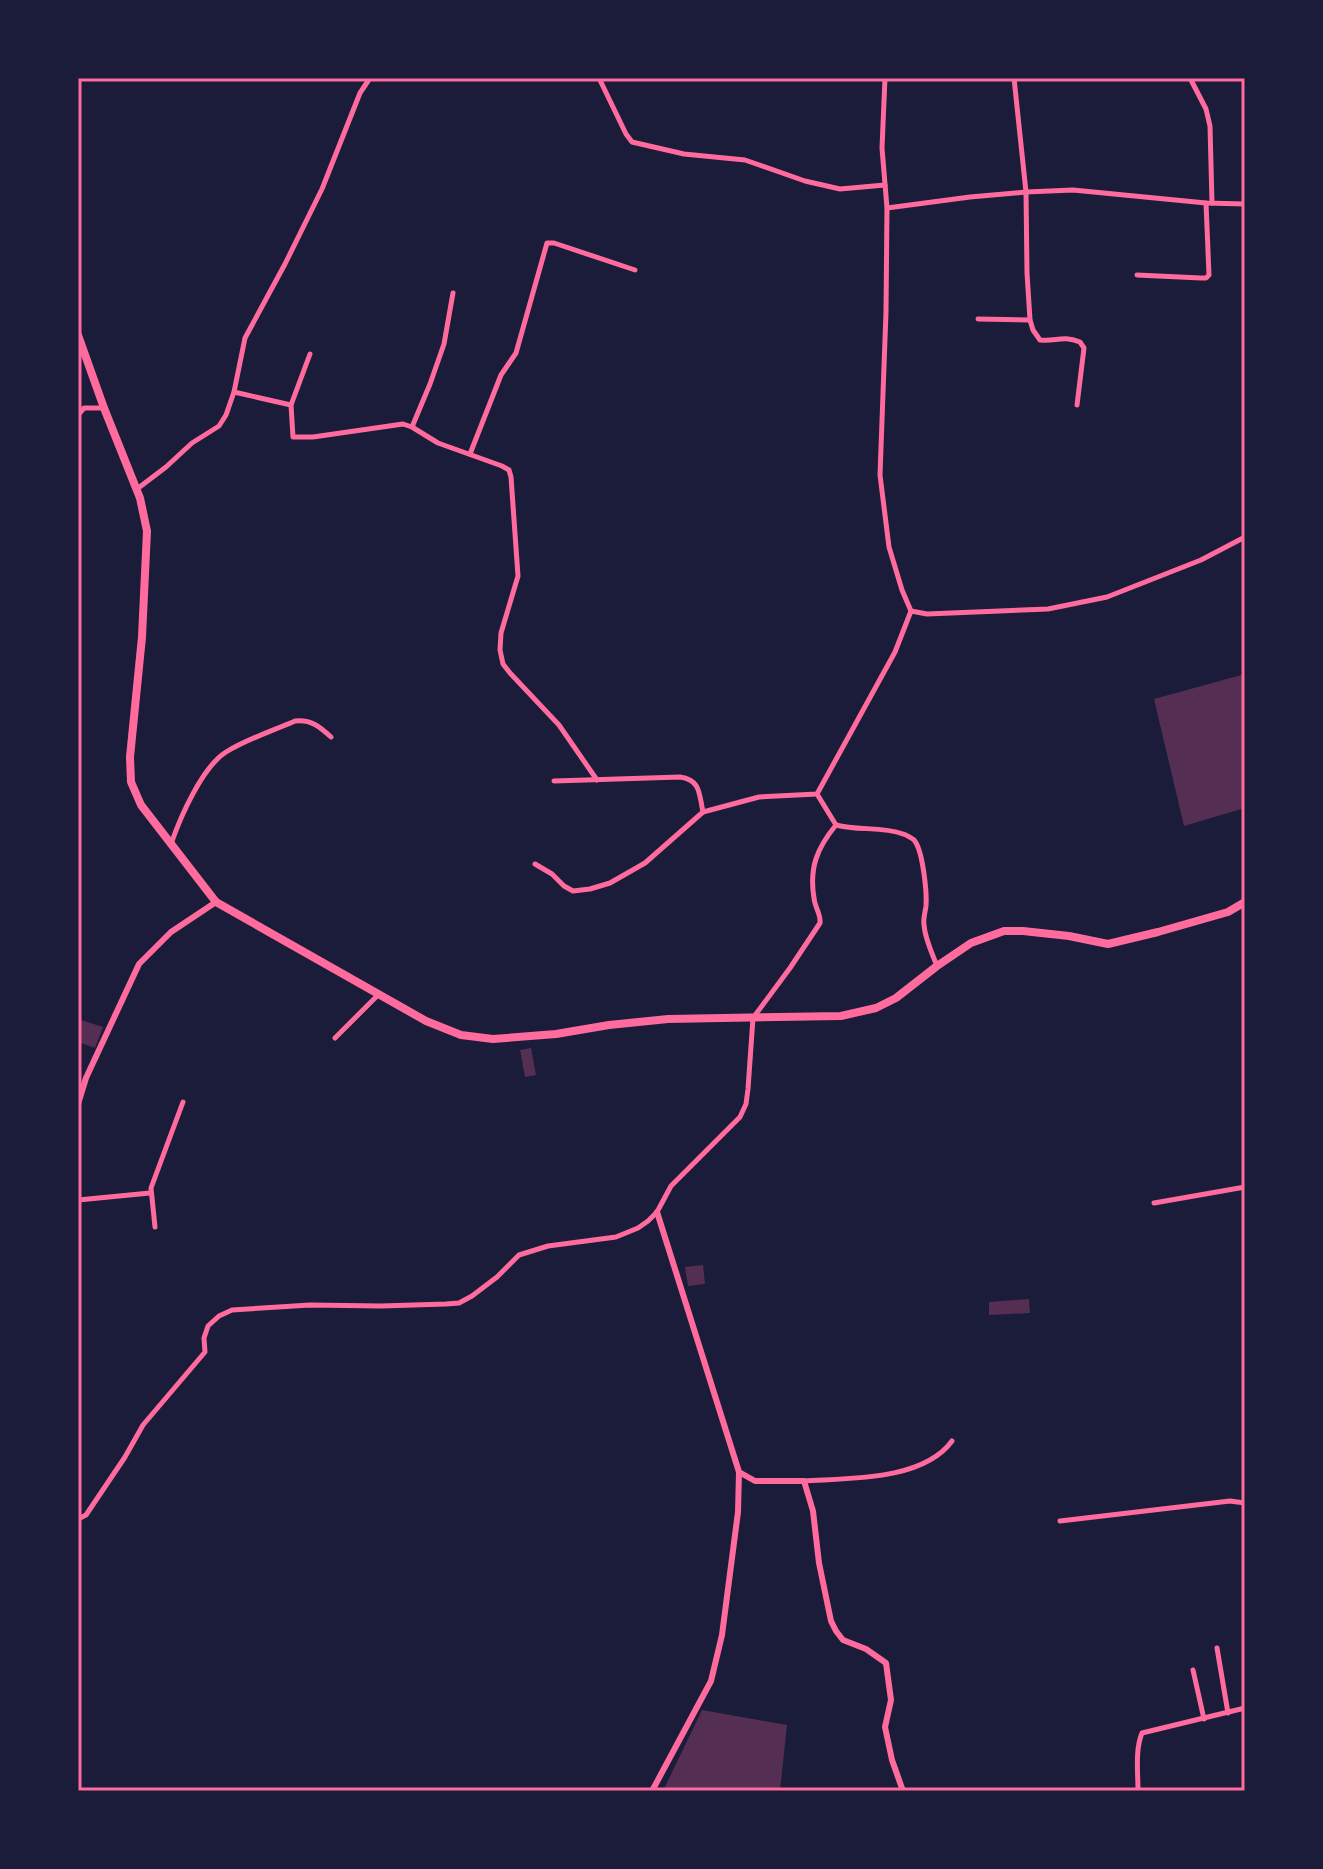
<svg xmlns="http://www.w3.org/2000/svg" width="1323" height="1869" font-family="Mulish,sans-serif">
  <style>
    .building { fill: #542f53 }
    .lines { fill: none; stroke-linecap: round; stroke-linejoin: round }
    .minor { stroke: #ff6b9d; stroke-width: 5 }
    .tertiary { stroke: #ff6b9d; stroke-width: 6 }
    .trunk { stroke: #ff6b9d; stroke-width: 8 }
    .neatline { fill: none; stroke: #ff6b9d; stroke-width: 3 }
  </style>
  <rect width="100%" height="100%" fill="#1b1b3a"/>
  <g class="building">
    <path d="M1245,674V808L1184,826L1154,699Z"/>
    <path d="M81,1020L103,1027L95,1048L78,1042V1029Z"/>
    <path d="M531,1048L536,1075L525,1077L520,1050Z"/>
    <path d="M703,1265L705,1284L688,1286L685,1267Z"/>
    <path d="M1029,1299L1030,1313L989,1315V1302Z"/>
    <path d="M702,1710L787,1725L780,1791H663Z"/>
  </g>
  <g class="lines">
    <g class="minor">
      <path d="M396,78H404"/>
      <path d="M599,78L626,134L632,142L684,154L745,160L805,181L840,189L885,185"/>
      <path d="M885,78L882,148L887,208L886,312L880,475L889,547L902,590L911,611"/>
      <path d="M1014,78L1026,192L1027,273L1030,320L1033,330L1040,340C1056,342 1062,335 1080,342L1084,348L1077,405"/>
      <path d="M1190,78L1206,109L1210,126L1212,203"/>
      <path d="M887,208L970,197L1026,192L1073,190L1206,203L1245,204"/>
      <path d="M1137,275L1201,278H1206L1209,275L1206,203"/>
      <path d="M978,319L1030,320"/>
      <path d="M310,354L291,405L293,437H313L403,424L412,427L438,443L502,466L509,470L511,477L518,576L501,633L500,650L503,664L510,673L559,725L597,780"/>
      <path d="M234,392L291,405"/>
      <path d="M78,415L84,408H103"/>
      <path d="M412,427L430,384L444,344L453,293"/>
      <path d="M470,454L501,375L516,353L547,243H554L635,270"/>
      <path d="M137,489L166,467L192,443L219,426L226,415L234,392L245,338L285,264L322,189L360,93L370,78"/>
      <path d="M554,781L680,777C701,780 699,794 703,812"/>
      <path d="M817,794L836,825C858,831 882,826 903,834C905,834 913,839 914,840C923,850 927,893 926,906C925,913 923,919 924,925C925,939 932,953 937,966"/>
      <path d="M171,844C180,818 202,767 226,752C247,739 272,731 295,721C311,719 320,727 331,737"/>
      <path d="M535,864L552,874L564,886L573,891L590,889L610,883L645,863L703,812L759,797L817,794L895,652L911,611L927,614L1048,609L1107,597L1201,560L1245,537"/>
      <path d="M335,1038L378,995"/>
      <path d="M78,1200L150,1193"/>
      <path d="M1154,1203L1245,1187"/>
      <path d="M155,1227L151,1188L183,1102"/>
      <path d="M804,1481C848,1478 923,1481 952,1441"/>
      <path d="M78,1519L86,1515L125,1457L143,1425L205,1352L204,1338L208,1326L219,1316L232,1310L310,1305L381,1306L446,1304L459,1303L472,1296L497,1277L519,1255L548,1246L616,1237L638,1228L648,1221L657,1212L671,1186L740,1117L746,1104L748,1089L753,1018L790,968L820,923C821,914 815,908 814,898C809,868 817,848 836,825"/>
      <path d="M1060,1521L1230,1501L1245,1503"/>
      <path d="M1217,1648L1228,1713"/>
      <path d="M1193,1670L1204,1719"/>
      <path d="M1138,1791C1138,1772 1135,1750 1142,1733L1245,1708"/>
    </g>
    <g class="tertiary">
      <path d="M78,1104L86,1078L139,964L171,932L216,902"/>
      <path d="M739,1472L755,1481H804L813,1511L819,1563L831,1621L836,1631L843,1640L866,1649L886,1663L891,1700L885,1727L892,1760L903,1791"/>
      <path d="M596,1791H612"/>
      <path d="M652,1791L711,1681L722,1635L738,1512L739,1472L657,1212"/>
    </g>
    <path class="trunk" d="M78,335L104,408L140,498L147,531L142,637L130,757L131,782L141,805L216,902L426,1021L461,1035L493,1039L556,1034L609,1025L668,1019L841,1016L876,1008L896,998L937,966L971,943L1004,931H1023L1069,936L1108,944L1158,932L1228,912L1245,902"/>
  </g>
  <rect width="1323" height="1869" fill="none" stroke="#1b1b3a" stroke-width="160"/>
  <rect x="80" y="80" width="1163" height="1709" class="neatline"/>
</svg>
